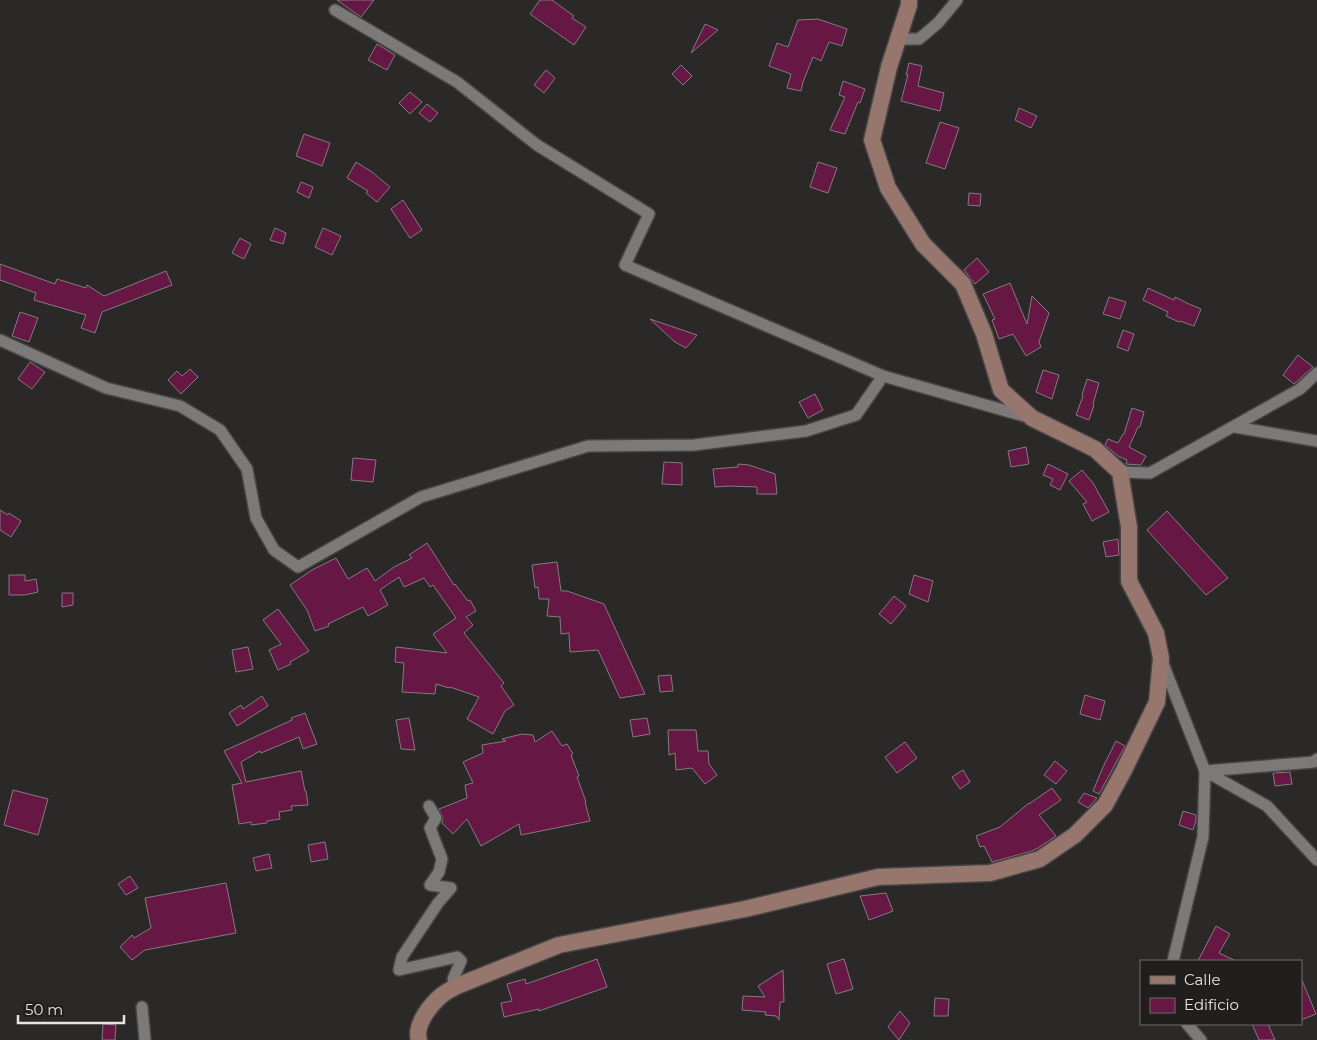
<svg xmlns="http://www.w3.org/2000/svg" width="1317" height="1040" font-family="Montserrat,sans-serif">
  <style>
    .building { fill: #671743; stroke: #807d7e }
    .lines { fill: none; stroke-linecap: round; stroke-linejoin: round }
    .street-casing { stroke: #464444; stroke-width: 14 }
    .secondary-casing { stroke: #464444; stroke-width: 19 }
    .street { stroke: #7c7979; stroke-width: 11 }
    .secondary { stroke: #96766d; stroke-width: 16 }
  </style>
  <rect width="100%" height="100%" fill="#2b2828"/>
  <g class="building">
    <path d="M337,0H374L361,17Z"/>
    <path d="M540,0H552L574,16L572,18L586,27L574,45L530,14Z"/>
    <path d="M818,19L847,29L842,46L829,42L821,61L813,57L803,82L801,91L787,88L791,74L769,66L777,43L788,47L798,20Z"/>
    <path d="M705,24L718,30L691,53Z"/>
    <path d="M377,44L395,55L387,70L368,60Z"/>
    <path d="M909,63L922,66L918,86L944,93L940,111L901,101L908,75H906Z"/>
    <path d="M681,65L692,76L683,85L672,74Z"/>
    <path d="M546,70L555,78L544,93L534,85Z"/>
    <path d="M843,81L865,89L860,103L858,102L845,134L830,130L845,97L839,95Z"/>
    <path d="M410,92L422,102L410,114L399,103Z"/>
    <path d="M427,104L438,113L430,122L419,113Z"/>
    <path d="M1019,108L1037,116L1031,128L1015,120Z"/>
    <path d="M940,122L959,128L945,169L926,163Z"/>
    <path d="M304,134L330,143L322,166L296,156Z"/>
    <path d="M356,162L372,172L390,187L377,202L366,193L368,191L347,178Z"/>
    <path d="M818,162L837,168L828,193L810,187Z"/>
    <path d="M301,182L313,187L309,198L297,192Z"/>
    <path d="M969,193L981,194L980,206L968,205Z"/>
    <path d="M403,200L422,230L410,238L391,209Z"/>
    <path d="M275,228L286,233L283,244L270,240Z"/>
    <path d="M323,228L341,236L332,255L315,247Z"/>
    <path d="M240,238L251,244L244,259L232,253Z"/>
    <path d="M977,258L989,272L975,284L964,270Z"/>
    <path d="M0,264L55,284L57,279L86,288L87,285L104,296L166,271L172,285L102,312L95,333L81,328L86,315L34,300L36,293L0,280Z"/>
    <path d="M1010,283L1027,324L1032,296L1049,313L1039,342L1041,347L1026,356L1013,334L999,339L992,320L995,319L983,294Z"/>
    <path d="M1148,288L1174,300L1175,297L1189,304L1201,309L1194,326L1180,321L1179,322L1166,316L1168,312L1143,300Z"/>
    <path d="M1109,297L1126,302L1120,319L1103,314Z"/>
    <path d="M20,312L38,318L29,342L12,336Z"/>
    <path d="M650,319L697,335L686,348L675,342Z"/>
    <path d="M1123,330L1134,334L1128,351L1117,347Z"/>
    <path d="M1298,355L1313,367L1294,384L1283,375Z"/>
    <path d="M30,362L45,372L32,389L18,379Z"/>
    <path d="M190,369L198,377L181,394L168,380L177,371L182,376Z"/>
    <path d="M1043,370L1059,375L1052,399L1036,392Z"/>
    <path d="M1087,379L1099,383L1093,404L1094,405L1089,420L1076,415L1083,396L1082,395Z"/>
    <path d="M815,394L823,410L808,418L799,402Z"/>
    <path d="M1132,408L1144,412L1140,427H1138L1129,447L1146,456L1141,465L1126,464L1127,460L1118,456L1105,445L1108,439L1118,443L1123,434H1124Z"/>
    <path d="M1026,447L1029,464L1011,467L1008,451Z"/>
    <path d="M353,458L376,460L373,482L351,480Z"/>
    <path d="M664,462L682,463V485L662,484Z"/>
    <path d="M738,464L749,465L775,474L777,494H757V487L729,486L715,487L713,469L738,467Z"/>
    <path d="M1048,464L1068,474L1060,490L1050,485L1053,479L1043,475Z"/>
    <path d="M1082,470L1093,483L1109,512L1092,521L1083,504L1087,502L1069,481Z"/>
    <path d="M0,510L8,515L9,513L21,521L11,537L0,530Z"/>
    <path d="M1167,511L1228,578L1206,595L1147,530Z"/>
    <path d="M1118,539L1119,555L1106,557L1103,542Z"/>
    <path d="M427,543L454,585L455,584L468,601L470,600L476,611L466,617L473,625L464,633L504,683L501,686L514,705L505,711L493,734L467,719L479,697L450,687L449,688L436,684L435,694L402,692L404,663L395,662L396,647L447,653L433,634L456,618L433,585L430,587L424,578L404,587L399,577L380,590L388,605L368,616L363,607L328,624L329,626L315,631L307,610L290,585L312,570L336,558L348,579L367,568L375,581L394,567L412,558L409,555Z"/>
    <path d="M557,562L561,591H567L604,604L645,694L620,698L598,650L570,652L569,633L561,634L560,617L547,616L549,599H539L538,587L535,588L532,565Z"/>
    <path d="M9,575H25V581L36,579L38,592L25,595H9Z"/>
    <path d="M914,575L933,581L928,602L909,594Z"/>
    <path d="M62,593H73V605L62,607Z"/>
    <path d="M894,596L906,606L891,624L879,614Z"/>
    <path d="M278,609L309,651L290,662L291,664L278,670L269,650L281,644L263,620Z"/>
    <path d="M248,647L253,669L236,672L232,650Z"/>
    <path d="M671,675L673,691L660,692L658,676Z"/>
    <path d="M1085,695L1105,701L1100,720L1080,714Z"/>
    <path d="M262,696L268,706L237,726L229,713L241,705L243,709Z"/>
    <path d="M305,713L317,744L303,749L299,737L261,753L260,751L241,762L246,782L301,771L305,791H306L308,805L291,806L292,810L279,812L280,819L267,821V823L251,825V822L239,824L232,785L242,783L224,751L292,720L291,718Z"/>
    <path d="M409,718L415,750L401,749L396,720Z"/>
    <path d="M647,718L650,734L633,737L630,720Z"/>
    <path d="M668,730H696L698,751H708L709,764L717,775L705,784L692,768L676,770L675,753L669,755Z"/>
    <path d="M552,731L562,746L567,744L573,754L571,755L579,776L577,777L586,802H585L590,821L521,835L519,824L481,846L467,819L453,834L442,823L443,818L439,809L467,798L465,785L473,783L463,762L483,753L482,745L506,741L502,739L522,734L533,735L535,742Z"/>
    <path d="M1116,741L1125,746L1099,794L1093,791L1103,767Z"/>
    <path d="M905,742L917,758L897,773L885,757Z"/>
    <path d="M1055,761L1067,771L1056,784L1044,775Z"/>
    <path d="M963,770L970,782L960,789L952,777Z"/>
    <path d="M1290,772L1292,784L1275,786L1273,773Z"/>
    <path d="M1052,788L1061,800L1039,815L1056,836L1038,848L1032,851L992,862L984,846L980,847L976,836L1000,827L1029,803V804Z"/>
    <path d="M13,790L48,799L38,835L4,825Z"/>
    <path d="M1084,793L1097,798L1088,808L1078,802Z"/>
    <path d="M1183,811L1196,815V820L1193,830L1179,825Z"/>
    <path d="M325,842L328,859L311,862L308,845Z"/>
    <path d="M269,854L272,868L256,871L253,858Z"/>
    <path d="M130,876L138,888L126,895L118,884Z"/>
    <path d="M226,883L236,933L145,950L132,960L120,947L132,935L134,938L151,928L145,898Z"/>
    <path d="M886,893L893,911L869,920L860,896Z"/>
    <path d="M1216,926L1230,934L1219,953L1236,961H1198Z"/>
    <path d="M597,959L607,987L539,1011V1009L504,1017L501,1003L512,1001L507,984L525,979L526,984Z"/>
    <path d="M844,959L853,989L836,994L827,964Z"/>
    <path d="M783,970L784,1002H780L779,1020L776,1016L765,1015L766,1012L742,1010L743,996L765,997L758,986Z"/>
    <path d="M1301,978L1316,1014L1301,1020Z"/>
    <path d="M935,998L949,999L948,1016H934Z"/>
    <path d="M900,1011L910,1023L899,1040L888,1027Z"/>
    <path d="M103,1024L116,1025L115,1040H102Z"/>
    <path d="M1252,1024H1268L1275,1040H1259Z"/>
  </g>
  <g class="lines">
    <defs>
      <g id="street">
        <path d="M335,10L457,82L537,145L649,214L625,265L883,376L1028,417"/>
        <path d="M898,39H919L938,23L957,0"/>
        <path d="M0,340L106,388L180,406L220,430L247,469L256,518L274,550L298,567L421,497L588,446L694,445L806,431L856,415L883,376"/>
        <path d="M1235,427L1317,441"/>
        <path d="M1120,472L1150,473L1300,389L1317,373"/>
        <path d="M1162,661L1205,771L1267,806L1317,860"/>
        <path d="M429,806L436,818L430,828L442,859L439,872L430,885L451,888L438,903L402,957L399,970L457,957L461,961L453,979L457,986"/>
        <path d="M1173,961L1203,837L1205,771L1314,762L1317,759"/>
        <path d="M142,1007L145,1040"/>
        <path d="M1187,1024L1201,1040"/>
      </g>
      <path id="secondary" d="M419,1040C414,1025 431,1004 442,995C447,991 452,989 457,986L559,945L745,909L878,877L990,873L1040,859L1075,835L1105,805L1124,770L1157,702L1161,658L1156,633L1129,581V527L1120,472L1095,449L1032,418L1001,390L984,334L963,284L923,244L888,188L872,140L889,67L909,5V0"/>
    </defs>
    <use href="#street" class="street-casing"/>
    <use href="#secondary" class="secondary-casing"/>
    <use href="#street" class="street"/>
    <use href="#secondary" class="secondary"/>
  </g>
  <rect x="1140" y="960" width="162" height="65" fill="#211e1e" stroke="#706d6d"/>
  <rect x="1150" y="976" width="25" height="8" fill="#96766d" stroke="#706d6d"/>
  <text x="1184" y="985" font-size="15" fill="#e6e4e4">Calle</text>
  <rect x="1150" y="998" width="25" height="15" fill="#671743" stroke="#706d6d"/>
  <text x="1184" y="1010" font-size="15" fill="#e6e4e4">Edificio</text>
  <path d="M18 1015v8h106v-8" fill="none" stroke="#e6e4e4" stroke-width="2.5"/>
  <text x="25" y="1015" font-size="15" fill="#e6e4e4" stroke="#211e1e" stroke-width="4" paint-order="stroke">50 m</text>
</svg>
